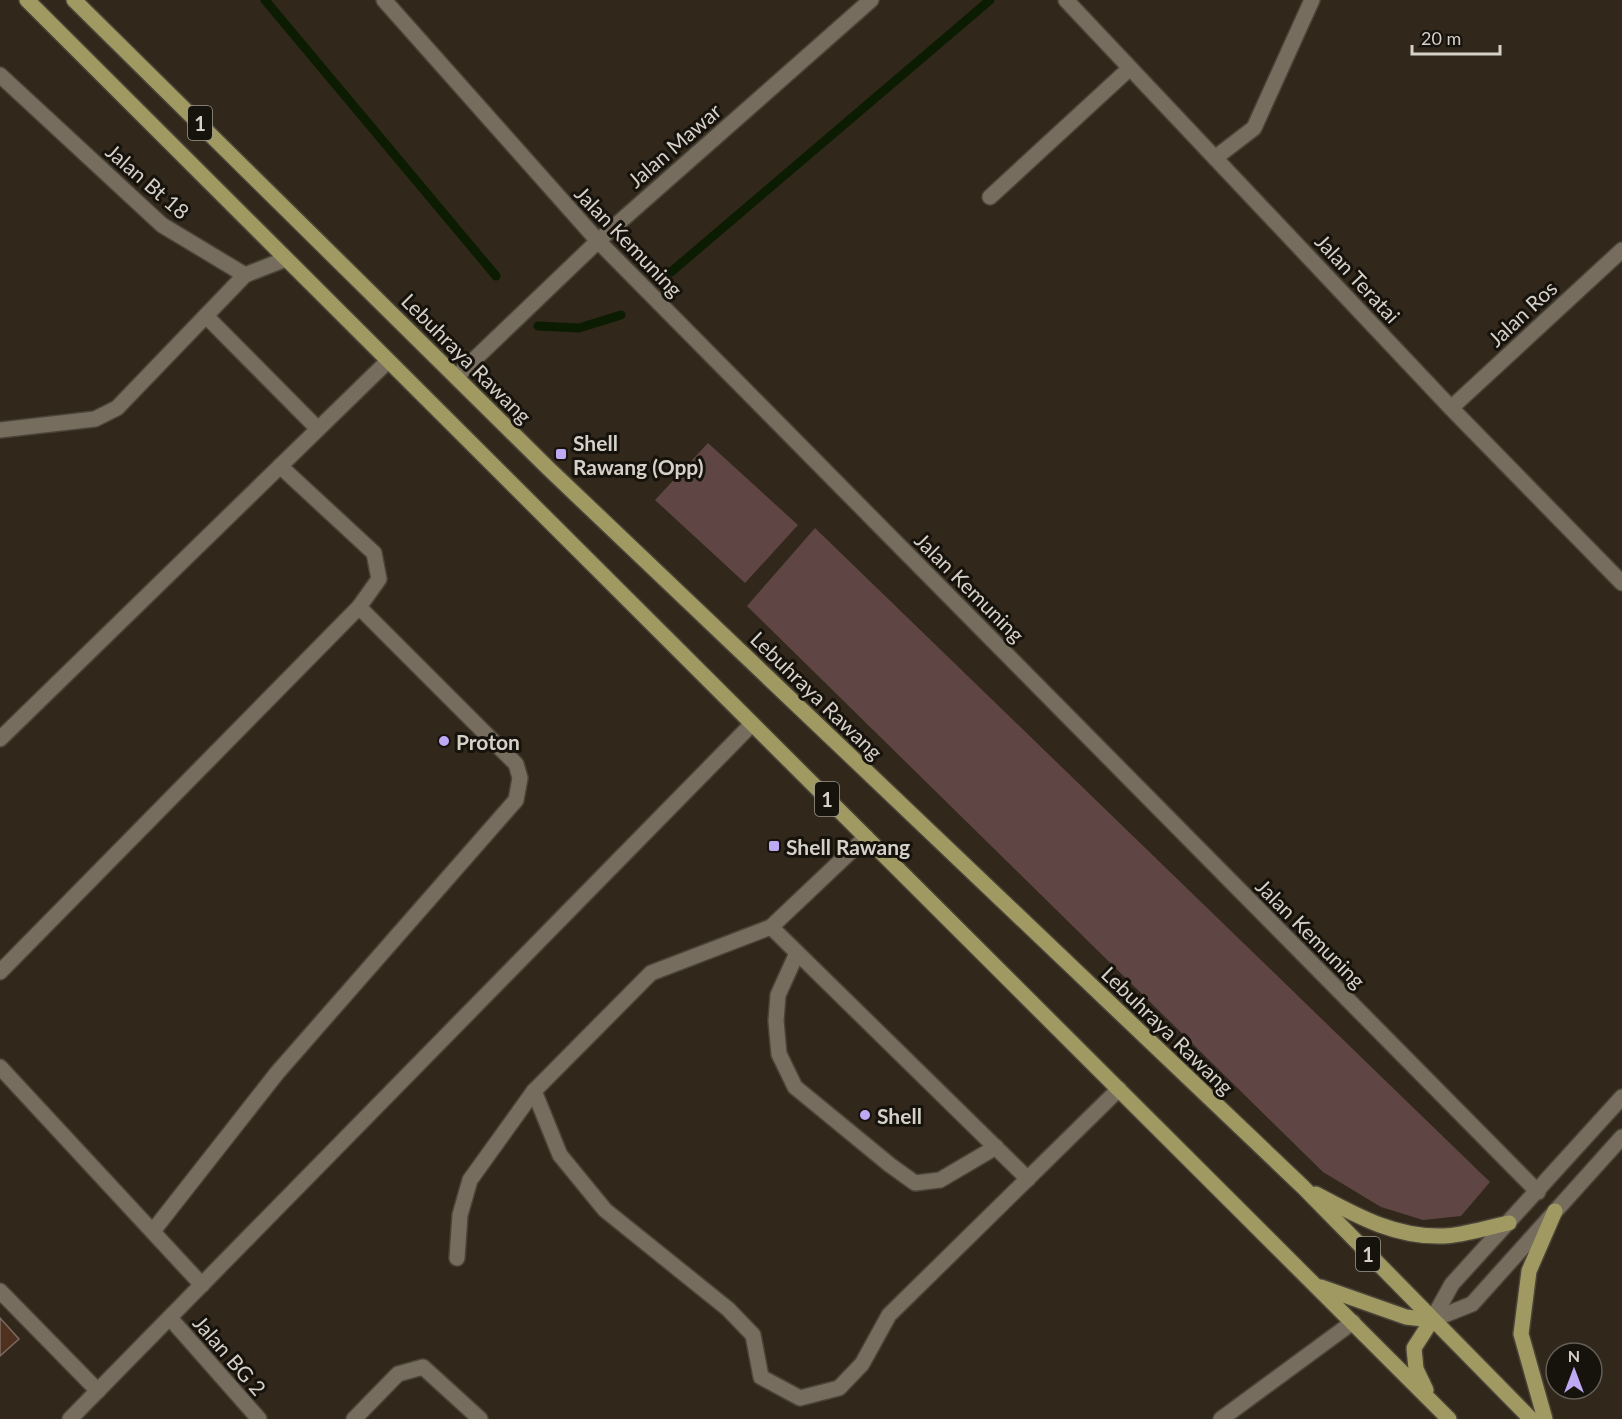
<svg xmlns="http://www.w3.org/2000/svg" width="1622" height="1419" font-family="Lato,sans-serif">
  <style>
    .green { fill: #5f4544 }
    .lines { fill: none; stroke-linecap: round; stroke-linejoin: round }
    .stream { stroke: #0c1c03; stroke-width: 9 }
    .building { fill: #50311f; stroke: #7c6b62; stroke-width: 1.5 }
    .lane-casing { stroke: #4a4338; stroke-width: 18 }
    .street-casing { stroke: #4a4338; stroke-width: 18 }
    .secondary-casing { stroke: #4a4338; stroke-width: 18 }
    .primary-casing { stroke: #4a4338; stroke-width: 18 }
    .lane { stroke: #776d5e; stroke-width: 15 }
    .street { stroke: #776d5e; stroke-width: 15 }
    .secondary { stroke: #776d5e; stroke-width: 15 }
    .primary { stroke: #a09a62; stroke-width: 15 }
    .poi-dot { fill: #bea9f4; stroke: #16120c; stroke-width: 2 }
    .labels { text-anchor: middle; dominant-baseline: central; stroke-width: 6; stroke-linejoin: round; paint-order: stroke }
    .shield { fill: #16120c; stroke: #9c9890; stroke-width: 1.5 }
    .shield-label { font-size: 20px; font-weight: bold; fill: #d6d1c8 }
    .street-label { font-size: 21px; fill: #d6d1c8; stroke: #16120c }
    .poi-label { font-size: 21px; font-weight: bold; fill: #d6d1c8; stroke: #16120c; text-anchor: start }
  </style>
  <rect width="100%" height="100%" fill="#31281b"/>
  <g class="green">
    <path d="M708,443L798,525L745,583L655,500Z"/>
    <path d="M815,528L1490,1182L1461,1216L1423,1220L1381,1207L1323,1172L747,606Z"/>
  </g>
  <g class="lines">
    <g class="stream">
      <path d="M265,0L496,276"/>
      <path d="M671,272L990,0"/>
      <path d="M538,326L579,328L621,315"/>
    </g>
  </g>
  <path class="building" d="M0,1318L19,1339L0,1356Z"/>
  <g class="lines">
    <defs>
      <g id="lane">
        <path d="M1215,158L1254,128L1312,0"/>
        <path d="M206,316L318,429"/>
        <path d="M0,430L95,419L117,408L245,275"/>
        <path d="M0,739L388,361"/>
        <path d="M866,837L771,927L651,973L534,1091L560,1155L605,1210L728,1309L753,1335L761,1377L800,1398L839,1388L862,1364L889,1315L1119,1089"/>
        <path d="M771,927L1028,1179"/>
        <path d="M797,953L778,995L776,1021L779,1054L795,1087L890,1165L915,1183L940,1180L996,1147"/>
        <path d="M0,972L359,607L379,579L374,553L280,466"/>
        <path d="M0,1067L202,1285"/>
        <path d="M153,1231L277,1073L516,800L520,778L516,764L359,607"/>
        <path d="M457,1258L460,1215L470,1180L534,1091"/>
        <path d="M0,1291L98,1391"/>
        <path d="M354,1419L398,1374L423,1367L480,1419"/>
      </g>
      <g id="street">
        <path d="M384,0L598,241L1538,1192"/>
        <path d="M1066,0L1451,408L1622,583"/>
        <path d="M0,75L162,225L245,275L286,259"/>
        <path d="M990,197L1130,68"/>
        <path d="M457,376L598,241L871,0"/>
        <path d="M1451,408L1622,250"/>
        <path d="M170,1318L259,1419"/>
        <path d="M70,1419L752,724"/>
        <path d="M1221,1419L1353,1322"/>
      </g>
      <g id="secondary">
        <path d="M1432,1320L1452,1284L1622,1097"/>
        <path d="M1432,1320L1472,1304L1622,1137"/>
      </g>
      <g id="primary">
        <path d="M27,0L1449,1419"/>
        <path d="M74,0L548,468L1303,1187L1531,1419"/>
        <path d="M1316,1194C1357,1216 1396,1238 1444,1236C1465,1235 1488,1227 1509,1223"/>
        <path d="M1321,1287L1406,1317L1432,1320"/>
        <path d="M1426,1390L1416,1369L1414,1348L1432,1320"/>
        <path d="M1545,1419L1521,1334L1529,1271L1555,1211"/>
      </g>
    </defs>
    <use href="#lane" class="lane-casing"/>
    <use href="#street" class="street-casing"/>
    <use href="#secondary" class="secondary-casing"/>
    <use href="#primary" class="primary-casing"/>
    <use href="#lane" class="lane"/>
    <use href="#street" class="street"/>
    <use href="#secondary" class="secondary"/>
    <use href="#primary" class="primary"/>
  </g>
  <g class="poi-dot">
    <rect x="555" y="448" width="12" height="12" rx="3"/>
    <circle cx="444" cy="741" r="6"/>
    <rect x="768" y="840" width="12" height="12" rx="3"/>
    <circle cx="865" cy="1115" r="6"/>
  </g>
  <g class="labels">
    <g class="shield">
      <rect x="188" y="106" width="24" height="34" rx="4.5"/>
      <rect x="815" y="782" width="24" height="34" rx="4.5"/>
      <rect x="1356" y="1237" width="24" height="34" rx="4.5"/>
    </g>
    <g class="shield-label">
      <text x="200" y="123">1</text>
      <text x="827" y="799">1</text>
      <text x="1368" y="1254">1</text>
    </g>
    <g class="street-label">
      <text transform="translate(674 145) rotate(-41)">Jalan Mawar</text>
      <text transform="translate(148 181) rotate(41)">Jalan Bt 18</text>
      <text transform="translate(629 241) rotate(46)">Jalan Kemuning</text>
      <text transform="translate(1358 278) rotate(47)">Jalan Teratai</text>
      <text transform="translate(1522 313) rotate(-43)">Jalan Ros</text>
      <text transform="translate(467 358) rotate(45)">Lebuhraya Rawang</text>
      <text transform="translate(970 587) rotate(45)">Jalan Kemuning</text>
      <text transform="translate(817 695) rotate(44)">Lebuhraya Rawang</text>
      <text transform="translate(1311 933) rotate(45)">Jalan Kemuning</text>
      <text transform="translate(1168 1030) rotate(44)">Lebuhraya Rawang</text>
      <text transform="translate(230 1355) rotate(49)">Jalan BG 2</text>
    </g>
    <g class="poi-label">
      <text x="573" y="442">Shell<tspan x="573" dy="24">Rawang (Opp)</tspan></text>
      <text x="456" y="741">Proton</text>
      <text x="786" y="846">Shell Rawang</text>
      <text x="877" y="1115">Shell</text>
    </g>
  </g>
  <g transform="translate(1574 1371)"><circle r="28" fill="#16120c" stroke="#635e57" stroke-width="1.5"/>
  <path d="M0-4.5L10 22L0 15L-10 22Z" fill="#bea9f4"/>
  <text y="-9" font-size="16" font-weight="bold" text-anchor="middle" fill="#d6d1c8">N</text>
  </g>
  <path d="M1412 45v9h88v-9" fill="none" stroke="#d6d1c8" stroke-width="3"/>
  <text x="1421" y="45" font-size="18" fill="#d6d1c8" stroke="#16120c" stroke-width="4.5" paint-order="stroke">20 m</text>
</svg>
